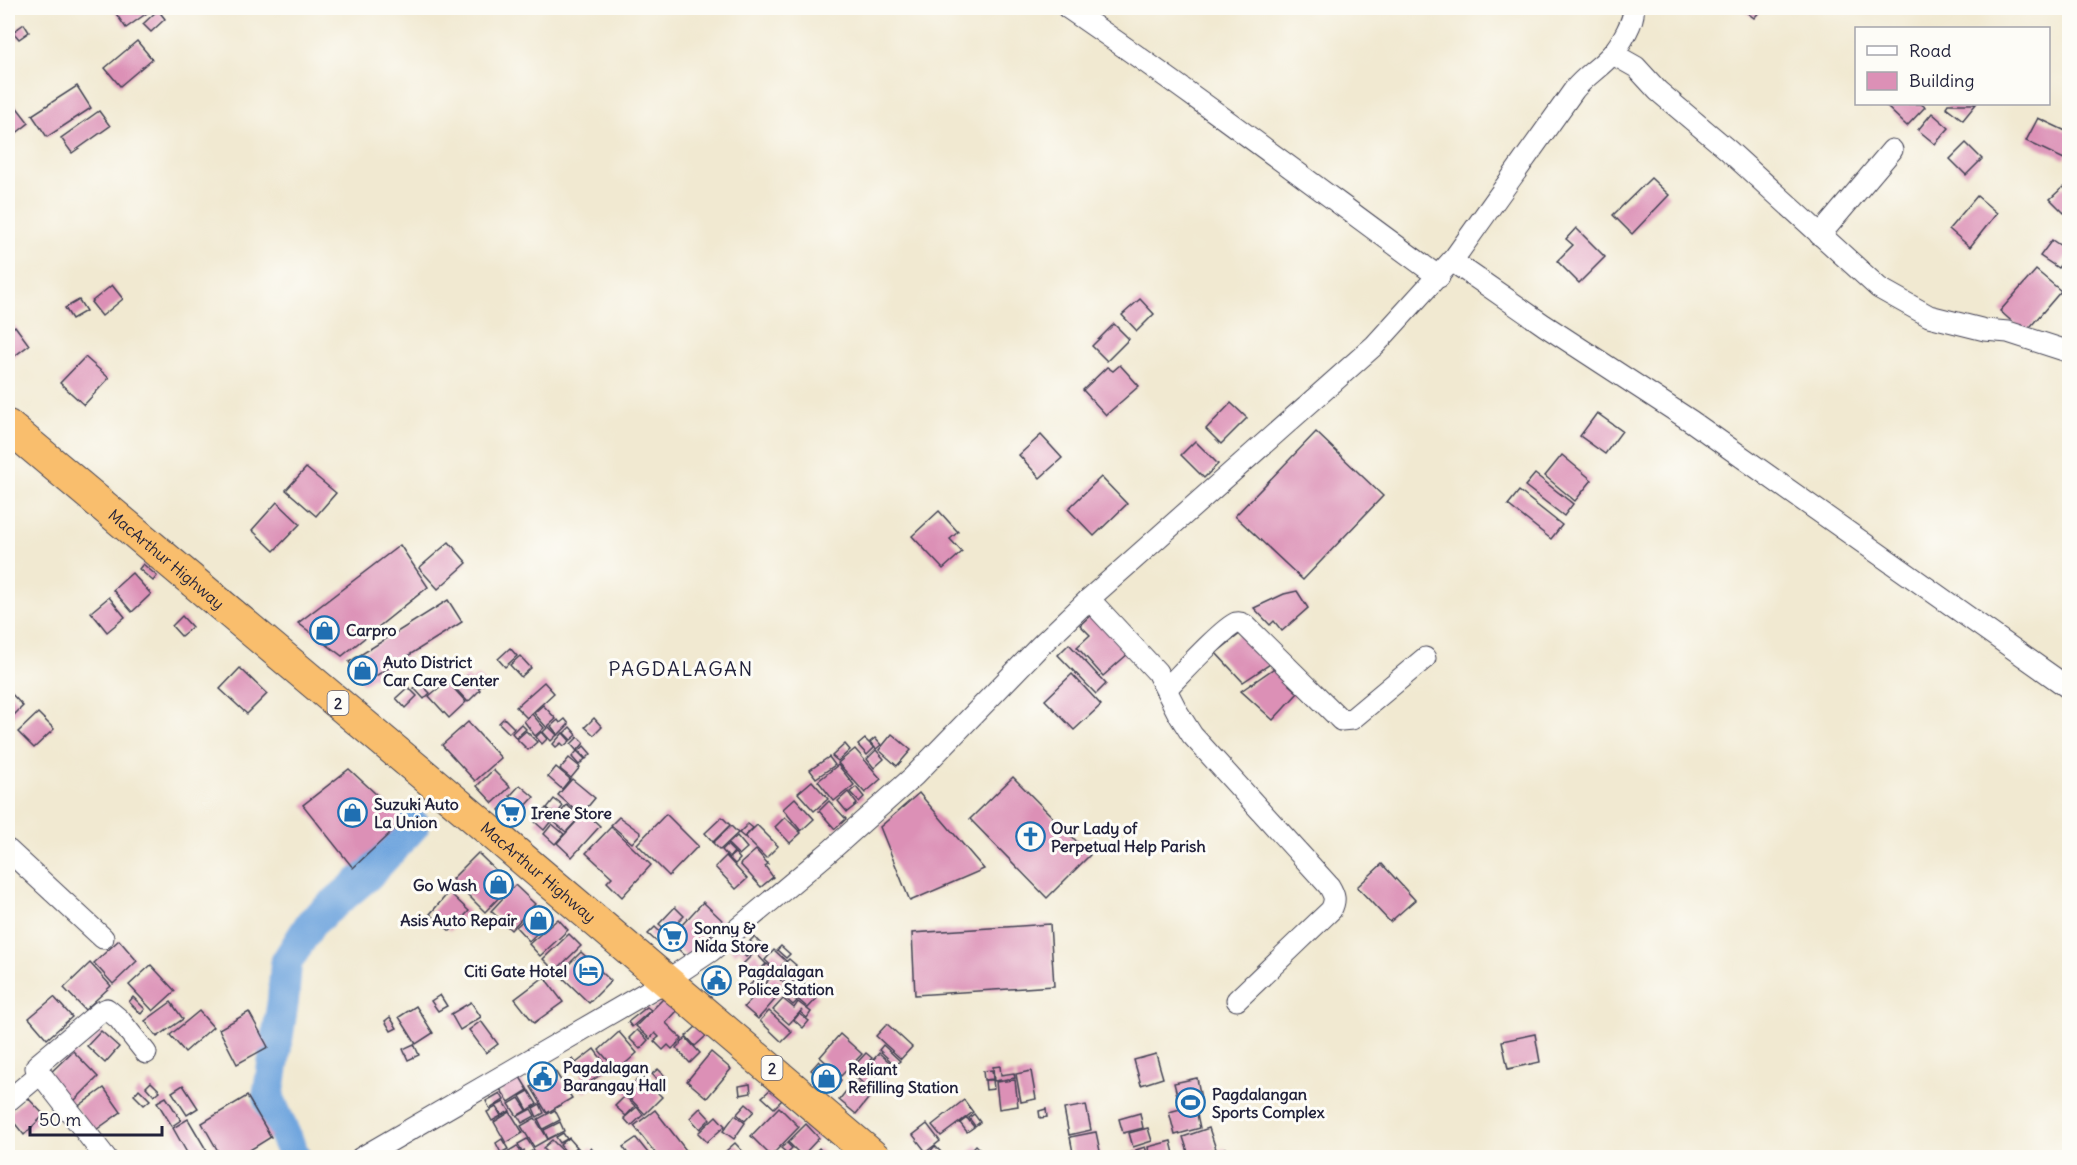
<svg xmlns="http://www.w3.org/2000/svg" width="2077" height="1165" font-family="Delius,sans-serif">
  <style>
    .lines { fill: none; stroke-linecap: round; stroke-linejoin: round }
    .river { stroke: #71a6de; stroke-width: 32 }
    .building { fill: #dc90b6 }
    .minor-casing { stroke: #414052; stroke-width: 23 }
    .highway-casing { stroke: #414052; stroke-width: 34 }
    .minor { stroke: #fff; stroke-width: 21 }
    .highway { stroke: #f9be6d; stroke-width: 32 }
    .labels { text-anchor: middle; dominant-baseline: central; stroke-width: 6; stroke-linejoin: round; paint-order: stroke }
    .shield { fill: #fdfcf7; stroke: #646373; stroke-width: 1.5 }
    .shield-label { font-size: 15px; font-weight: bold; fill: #22223b }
    .street-label { font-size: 16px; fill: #22223b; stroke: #fdfcf7 }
    .poi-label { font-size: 16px; font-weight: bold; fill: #22223b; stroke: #fdfcf7; text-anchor: start }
    .quarter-label { font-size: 20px; letter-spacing: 1.5px; fill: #22223b; stroke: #fdfcf7 }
  </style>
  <rect width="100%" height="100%" fill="#fdfcf7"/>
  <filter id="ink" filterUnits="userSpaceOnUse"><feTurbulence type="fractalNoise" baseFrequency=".0167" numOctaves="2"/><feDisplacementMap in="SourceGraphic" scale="12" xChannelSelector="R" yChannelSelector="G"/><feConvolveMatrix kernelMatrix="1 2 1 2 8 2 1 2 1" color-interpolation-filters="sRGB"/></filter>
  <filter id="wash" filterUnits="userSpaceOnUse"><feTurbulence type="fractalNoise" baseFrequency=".008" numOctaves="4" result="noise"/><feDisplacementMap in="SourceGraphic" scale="24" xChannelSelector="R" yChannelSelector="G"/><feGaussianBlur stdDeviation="1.35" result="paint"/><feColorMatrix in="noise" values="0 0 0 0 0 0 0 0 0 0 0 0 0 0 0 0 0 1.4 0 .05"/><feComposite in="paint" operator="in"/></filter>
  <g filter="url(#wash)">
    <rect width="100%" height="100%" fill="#f1e9d1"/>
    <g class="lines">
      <path class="river" d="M295,1158L268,1097L283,1001L286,963L311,923L368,875L414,825"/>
    </g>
    <g id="blocks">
      <g class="building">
        <path d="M112,8H154L126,28Z"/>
        <path d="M1741,8H1763L1754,18Z"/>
        <path d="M158,10L165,19L151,32L143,24Z"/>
        <path d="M24,24L29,32L19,39L13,32Z"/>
        <path d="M137,41L152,59L120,86L105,68Z"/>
        <path d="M77,86L91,108L47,137L32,115Z"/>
        <path d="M1889,104H1921L1925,107L1907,126L1886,106Z"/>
        <path d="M1948,104H1976L1963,120L1946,107Z"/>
        <path d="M15,105L29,123L10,138L8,135V111Z"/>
        <path d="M99,111L110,126L72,153L61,138Z"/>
        <path d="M1932,113L1949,128L1935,144L1918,130Z"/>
        <path d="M2038,118L2070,133V148L2064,159L2026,141Z"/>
        <path d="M1966,143L1982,159L1966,175L1950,159Z"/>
        <path d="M1651,178L1669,195L1632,234L1613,215Z"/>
        <path d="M2063,187L2070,193V207L2064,213L2050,199Z"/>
        <path d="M1977,196L1997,213L1970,247L1949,229Z"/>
        <path d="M1576,228L1605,257L1579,283L1557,261L1573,245L1566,239Z"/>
        <path d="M2052,240L2070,252L2058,268L2040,256Z"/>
        <path d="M2036,270L2061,291L2025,333L2000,311Z"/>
        <path d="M112,285L123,299L102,316L91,302Z"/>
        <path d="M1140,299L1154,314L1137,331L1122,315Z"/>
        <path d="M79,300L86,311L72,319L65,308Z"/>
        <path d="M1114,324L1129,339L1107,361L1092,346Z"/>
        <path d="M15,326L29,345L8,361V332Z"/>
        <path d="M85,357L109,378L84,405L60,383Z"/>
        <path d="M1120,365L1139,386L1106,415L1083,390L1107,367L1113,371Z"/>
        <path d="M1231,403L1247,418L1221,444L1206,429Z"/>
        <path d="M1597,413L1622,431L1605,454L1580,436Z"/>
        <path d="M1316,432L1383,496L1303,580L1235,516Z"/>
        <path d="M1041,435L1062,458L1040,478L1019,455Z"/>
        <path d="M1195,441L1218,464L1204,478L1181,455Z"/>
        <path d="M1562,455L1592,480L1575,501L1545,476Z"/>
        <path d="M306,468L336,493L316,516L286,490Z"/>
        <path d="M1535,474L1573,504L1564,516L1525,486Z"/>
        <path d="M1101,477L1127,504L1094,536L1068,509Z"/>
        <path d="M1519,491L1562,525L1551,539L1508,505Z"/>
        <path d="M277,502L300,524L274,551L252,530Z"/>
        <path d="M939,511L958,532L950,539L962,552L943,569L912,536Z"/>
        <path d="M449,542L467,563L438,589L419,568Z"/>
        <path d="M400,545L428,587L342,656L298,623Z"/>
        <path d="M143,564L157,576L153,581L139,569Z"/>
        <path d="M132,573L151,594L132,612L113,590Z"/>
        <path d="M1297,591L1308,608L1282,631L1274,621L1270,625L1254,608L1284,594Z"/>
        <path d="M109,597L125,617L107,632L91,612Z"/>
        <path d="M448,600L462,622L363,684L349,662Z"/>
        <path d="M1093,613L1129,653L1103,676L1077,647L1090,635L1080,625Z"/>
        <path d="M182,616L192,627L181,636L172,626Z"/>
        <path d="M1241,633L1270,664L1243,682L1216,653Z"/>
        <path d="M1069,644L1106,684L1096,694L1058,655Z"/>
        <path d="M510,648L517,656L505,667L498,659Z"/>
        <path d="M520,656L531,668L521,677L510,665Z"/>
        <path d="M1276,667L1292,681L1289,685L1298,693L1273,720L1241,691Z"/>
        <path d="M240,668L267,694L247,714L220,689Z"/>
        <path d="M1072,674L1101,705L1074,730L1045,700Z"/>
        <path d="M477,675L485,683L480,687L472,680Z"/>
        <path d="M467,676L480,690L468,702L455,688Z"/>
        <path d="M447,681L466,702L449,718L429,696Z"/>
        <path d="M544,682L554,693L527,718L516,707Z"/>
        <path d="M420,683L430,693L424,699L414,688Z"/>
        <path d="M408,687L417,696L405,708L396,698Z"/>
        <path d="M8,690L23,706L8,721Z"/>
        <path d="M543,705L556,719L548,726L557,735L551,741L543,732L547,728L534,713Z"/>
        <path d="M38,713L54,729L34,748L18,732Z"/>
        <path d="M532,714L544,728L535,736L524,721Z"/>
        <path d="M504,718L514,728L509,733L499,723Z"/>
        <path d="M594,718L602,727L594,735L585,727Z"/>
        <path d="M565,719L569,724L558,735L551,726L558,720L560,723Z"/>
        <path d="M468,722L501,758L475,781L442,745Z"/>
        <path d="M521,724L526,729L516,738L512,733Z"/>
        <path d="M570,727L577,735L571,740L564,733Z"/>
        <path d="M526,731L537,742L528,750L517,739Z"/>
        <path d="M541,732L547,739L542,744L536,737Z"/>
        <path d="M563,733L570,741L564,746L561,743L556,747L553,744Z"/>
        <path d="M892,734L911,750L897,766L879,750Z"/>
        <path d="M578,737L584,743L577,751L571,744Z"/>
        <path d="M875,738L881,745L876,749L870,742Z"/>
        <path d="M865,739L874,748L867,755L858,745Z"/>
        <path d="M845,744L850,750L838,761L832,756Z"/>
        <path d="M584,746L591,754L586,759L579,751Z"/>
        <path d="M855,749L881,779L865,793L838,763Z"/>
        <path d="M876,750L884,759L874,768L867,759Z"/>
        <path d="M577,751L585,759L579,765L572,757Z"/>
        <path d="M829,757L835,765L816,778L810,770Z"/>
        <path d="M569,758L580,767L571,778L560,769Z"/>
        <path d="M838,765L854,785L834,801L818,781Z"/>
        <path d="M556,767L570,779L562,789L548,777Z"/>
        <path d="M349,769L404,820L353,868L303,805Z"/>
        <path d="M493,770L510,787L493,803L477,786Z"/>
        <path d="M1013,777L1090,855L1047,898L970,819Z"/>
        <path d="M572,779L595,798L581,815L558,795Z"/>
        <path d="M812,781L828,799L814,811L798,793Z"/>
        <path d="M520,785L534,797L524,808L510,796Z"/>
        <path d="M856,787L864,797L859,802L850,792Z"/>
        <path d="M848,792L857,804L847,812L838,801Z"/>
        <path d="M919,793L984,869L910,901L880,827Z"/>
        <path d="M795,798L814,819L801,831L783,809Z"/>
        <path d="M508,799L522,810L512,822L499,810Z"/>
        <path d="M554,799L563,806L556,815L547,808Z"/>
        <path d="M829,801L846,819L835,829L819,811Z"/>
        <path d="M567,805L580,817L566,832L553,821Z"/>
        <path d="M546,808L555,816L544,830L535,822Z"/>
        <path d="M585,812L600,826L572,857L557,843Z"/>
        <path d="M666,814L698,846L669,876L637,844Z"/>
        <path d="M619,817L641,833L632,843L611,825Z"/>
        <path d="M722,817L730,825L713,842L705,833Z"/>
        <path d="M785,817L801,833L790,843L775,827Z"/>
        <path d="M552,824L564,834L555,844L544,834Z"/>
        <path d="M748,824L753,828L744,837L739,833Z"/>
        <path d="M757,825L778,846L766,858L745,837Z"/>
        <path d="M731,826L738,833L720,850L713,843Z"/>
        <path d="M611,827L651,865L622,897L607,882L612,877L586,853Z"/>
        <path d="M737,836L747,848L739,855L728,844Z"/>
        <path d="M727,845L734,852L729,858L722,850Z"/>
        <path d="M756,850L768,864L765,866L773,877L761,887L740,864Z"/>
        <path d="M478,853L511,885L485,912L452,879Z"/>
        <path d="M735,853L740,859L735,864L729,858Z"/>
        <path d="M726,856L747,879L736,889L715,867Z"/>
        <path d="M1382,864L1415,900L1390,922L1357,887Z"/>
        <path d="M515,885L535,904L511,930L491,911Z"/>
        <path d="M449,892L469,911L450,931L430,914Z"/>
        <path d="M703,902L723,921L689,959L668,940Z"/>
        <path d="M539,906L552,919L529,941L516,927Z"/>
        <path d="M675,907L684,916L668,932L659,924Z"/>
        <path d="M558,919L568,930L540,956L529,944Z"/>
        <path d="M1050,924L1054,986L915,995L912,933Z"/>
        <path d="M655,927L663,935L657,942L648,934Z"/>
        <path d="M569,934L581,946L555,971L543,959Z"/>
        <path d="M754,937L766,949L762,953L750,941Z"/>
        <path d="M736,939L743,947L735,954L728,946Z"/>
        <path d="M119,940L137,961L113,984L94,963Z"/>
        <path d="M749,943L755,949L746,957L740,951Z"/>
        <path d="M781,946L790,954L786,958L777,950Z"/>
        <path d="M774,950L786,961L777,971L765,960Z"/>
        <path d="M581,952L611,981L589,1003L559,974Z"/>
        <path d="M755,952L766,964L754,975L743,964Z"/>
        <path d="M789,959L796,965L792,970L784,964Z"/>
        <path d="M90,963L111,986L85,1010L64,988Z"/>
        <path d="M767,964L774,970L766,979L759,973Z"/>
        <path d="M151,965L175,991L153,1011L129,985Z"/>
        <path d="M783,965L796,976L789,985L776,973Z"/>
        <path d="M774,974L787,986L758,1019L744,1007Z"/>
        <path d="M760,975L765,980L755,991L749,986Z"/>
        <path d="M544,977L563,1002L534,1023L515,999Z"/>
        <path d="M798,978L818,997L808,1008L787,990Z"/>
        <path d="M785,992L797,1001L793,1005L782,995Z"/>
        <path d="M440,995L447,1006L438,1011L431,1001Z"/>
        <path d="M54,997L72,1017L47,1039L29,1018Z"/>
        <path d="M133,997L145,1009L141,1014L129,1002Z"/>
        <path d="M664,998L677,1011L666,1023L682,1039L672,1049L668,1045L663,1050L654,1041L659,1037L655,1033L650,1039L636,1026Z"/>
        <path d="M783,999L794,1008L798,1002L811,1012L807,1018L800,1012L802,1010L789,1024L773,1010Z"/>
        <path d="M171,1002L183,1019L157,1037L145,1021Z"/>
        <path d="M471,1002L481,1017L460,1030L451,1014Z"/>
        <path d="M416,1006L433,1033L416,1044L399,1017Z"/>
        <path d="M647,1007L651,1010L632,1027L628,1022Z"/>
        <path d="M199,1011L213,1027L185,1052L170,1035Z"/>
        <path d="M769,1011L792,1032L782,1042L760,1021Z"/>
        <path d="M249,1012L268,1047L237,1064L219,1029Z"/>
        <path d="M799,1014L809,1021L803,1028L794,1020Z"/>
        <path d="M390,1017L397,1028L391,1031L385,1021Z"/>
        <path d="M481,1021L498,1044L486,1053L469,1030Z"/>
        <path d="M887,1024L912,1047L901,1059L876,1036Z"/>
        <path d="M697,1026L706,1036L695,1046L686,1036Z"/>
        <path d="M637,1030L648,1040L640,1049L629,1038Z"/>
        <path d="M101,1031L119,1047L105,1063L87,1046Z"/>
        <path d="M619,1032L637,1053L617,1071L599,1050Z"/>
        <path d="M840,1034L862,1054L841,1076L820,1057Z"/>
        <path d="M1535,1034L1540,1062L1508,1069L1502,1041Z"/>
        <path d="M686,1038L700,1053L690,1063L676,1048Z"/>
        <path d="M414,1044L419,1055L408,1060L403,1049Z"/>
        <path d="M883,1045L900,1061L895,1065L879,1050Z"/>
        <path d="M594,1049L609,1069L587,1084L580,1075L584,1072L579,1066L573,1070L568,1062L573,1059L576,1063Z"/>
        <path d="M73,1051L98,1077L70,1105L44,1079Z"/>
        <path d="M711,1052L731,1069L707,1098L687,1081Z"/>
        <path d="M866,1053L872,1058L860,1071L854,1066Z"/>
        <path d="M879,1053L895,1067L882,1081L867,1067Z"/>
        <path d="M1156,1054L1163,1078L1141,1085L1134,1060Z"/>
        <path d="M819,1061L841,1080L833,1090L811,1070Z"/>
        <path d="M1000,1066L1001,1075L1014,1073L1015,1078L994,1081L993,1067Z"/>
        <path d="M658,1069L665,1076L659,1081L652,1074Z"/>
        <path d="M992,1070L993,1079L984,1080L983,1071Z"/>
        <path d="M555,1071L572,1098L547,1113L531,1087Z"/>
        <path d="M865,1071L879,1083L872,1091L858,1079Z"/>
        <path d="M1031,1071L1036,1099L1021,1102L1016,1074Z"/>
        <path d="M641,1076L662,1097L645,1114L624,1092Z"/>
        <path d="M520,1077L528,1090L509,1102L500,1089Z"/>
        <path d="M1197,1078L1201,1099L1179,1103L1174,1083Z"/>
        <path d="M855,1080L872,1094L856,1114L839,1100Z"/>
        <path d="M985,1080H993L994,1089L986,1090Z"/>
        <path d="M1015,1080L1018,1106L999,1109L996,1082Z"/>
        <path d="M583,1081L589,1089L585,1093L578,1085Z"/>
        <path d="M151,1082L160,1091L154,1096L146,1087Z"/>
        <path d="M750,1084L751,1093L740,1095L739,1086Z"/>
        <path d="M183,1085L198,1108L187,1115L172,1092Z"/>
        <path d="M104,1088L121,1112L93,1132L76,1108Z"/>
        <path d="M772,1088L783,1099L774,1108L762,1097Z"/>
        <path d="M139,1089L150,1100L144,1105L134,1095Z"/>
        <path d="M529,1091L537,1104L528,1110L520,1096Z"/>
        <path d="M500,1093L504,1100L490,1109L486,1101Z"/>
        <path d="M247,1096L271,1137L237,1158H222L202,1123Z"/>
        <path d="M625,1096L635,1106L626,1116L615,1106Z"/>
        <path d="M27,1097L44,1115L24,1135L8,1115Z"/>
        <path d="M166,1097L181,1120L172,1126L157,1102Z"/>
        <path d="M519,1098L527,1110L517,1116L509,1104Z"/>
        <path d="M964,1100L973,1112L941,1136L932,1125Z"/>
        <path d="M504,1102L510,1111L502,1115L496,1106Z"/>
        <path d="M540,1104L544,1113L537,1117L533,1108Z"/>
        <path d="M746,1104L754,1111L745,1121L737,1114Z"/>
        <path d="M1086,1105L1091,1130L1069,1135L1064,1109Z"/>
        <path d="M1195,1105L1200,1128L1175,1135L1169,1112Z"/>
        <path d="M496,1107L501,1116L492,1121L487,1112Z"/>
        <path d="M637,1107L643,1115L631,1126L624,1118Z"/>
        <path d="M779,1107L799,1127L771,1156L751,1136Z"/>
        <path d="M700,1108L710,1119L700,1129L690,1118Z"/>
        <path d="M531,1109L535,1116L522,1123L518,1116Z"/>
        <path d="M1046,1109L1047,1117L1040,1118L1039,1111Z"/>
        <path d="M555,1110L560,1120L543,1129L538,1119Z"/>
        <path d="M655,1110L692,1158H659L634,1126Z"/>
        <path d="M510,1112L523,1133L506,1143L494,1122Z"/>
        <path d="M1140,1113L1143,1128L1123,1133L1119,1119Z"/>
        <path d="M974,1114L980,1122L975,1126L969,1118Z"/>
        <path d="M735,1115L745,1123L734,1139L723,1131Z"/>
        <path d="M716,1116L725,1126L707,1142L698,1133Z"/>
        <path d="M535,1118L548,1139L534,1147L521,1126Z"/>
        <path d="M967,1118L974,1127L967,1132L960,1123Z"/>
        <path d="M188,1119L211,1158H190L173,1128Z"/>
        <path d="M560,1122L564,1131L548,1139L544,1130Z"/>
        <path d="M806,1124L819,1138L802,1156L788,1142Z"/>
        <path d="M927,1124L940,1141L926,1152L913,1135Z"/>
        <path d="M1148,1128L1152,1141L1133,1147L1129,1133Z"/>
        <path d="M1209,1128L1216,1149L1190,1158L1183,1137Z"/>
        <path d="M1096,1132L1101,1156L1074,1158L1070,1137Z"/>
        <path d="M563,1133L567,1139L560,1143L556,1137Z"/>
        <path d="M569,1138L577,1147L568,1154L560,1145Z"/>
        <path d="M636,1138L652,1158H631L623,1147Z"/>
        <path d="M502,1139L508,1149L501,1153L496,1143Z"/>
        <path d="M527,1139L534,1150L525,1155L523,1151L525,1150L522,1151L518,1144Z"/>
        <path d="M552,1140L566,1154L563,1158H553L543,1148Z"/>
        <path d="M1171,1141L1175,1158H1150L1148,1147Z"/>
        <path d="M735,1143L749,1158H718Z"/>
        <path d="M787,1143L792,1148L787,1153L781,1148Z"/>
        <path d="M976,1145L989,1158H964Z"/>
        <path d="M517,1146L521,1152L511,1158L507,1152Z"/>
        <path d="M935,1146L941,1152L936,1158H931L928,1154Z"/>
        <path d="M1145,1147L1149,1158H1139L1136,1150Z"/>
        <path d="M578,1148L583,1154L578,1158H573L570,1154Z"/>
        <path d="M591,1148L599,1158H591L586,1152Z"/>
        <path d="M819,1148L828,1158H809Z"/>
        <path d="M1225,1148L1228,1158H1200V1157Z"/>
        <path d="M1137,1151L1138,1158H1124V1154Z"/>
      </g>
    </g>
  </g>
  <g filter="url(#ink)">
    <use href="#blocks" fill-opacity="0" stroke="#414052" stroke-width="1.5"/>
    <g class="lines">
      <defs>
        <g id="minor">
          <path d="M1068,8C1194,94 1316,187 1439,277"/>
          <path d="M1613,54L1636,67L1658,91L1728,150L1879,288L1929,316L1985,330L2008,332L2070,352"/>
          <path d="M1820,235L1892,150"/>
          <path d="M1452,261L1544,325L1691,421L2070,689"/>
          <path d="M1089,599L1157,672L1178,713L1192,735L1329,886C1335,896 1336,900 1331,910L1237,1000"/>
          <path d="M1167,688C1180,675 1222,629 1236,623C1241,622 1241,623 1245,625L1341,720L1352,719L1425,658"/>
          <path d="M8,850L103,938"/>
          <path d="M8,1101L40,1074"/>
          <path d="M106,1158L36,1068L37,1065L100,1012L107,1009L119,1019L146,1053"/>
          <path d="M361,1158L666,981L711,951L829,852L914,776L1040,646L1089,599L1375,345L1455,257L1574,90C1585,76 1601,67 1612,54C1620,45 1636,19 1633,8"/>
        </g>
        <g id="highway">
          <path id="s1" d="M8,426L444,792L875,1158"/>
        </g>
      </defs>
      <use href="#minor" class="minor-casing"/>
      <use href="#highway" class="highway-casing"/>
      <use href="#minor" class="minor"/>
      <use href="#highway" class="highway"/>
    </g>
  </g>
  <defs>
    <symbol id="shop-ring" viewBox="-11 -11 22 22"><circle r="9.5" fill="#fdfcf7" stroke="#1f6fb2" stroke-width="1.5"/><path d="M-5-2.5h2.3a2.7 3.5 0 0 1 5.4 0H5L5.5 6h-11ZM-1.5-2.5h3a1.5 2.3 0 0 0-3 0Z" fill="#1f6fb2"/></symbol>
    <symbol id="supermarket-ring" viewBox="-11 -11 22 22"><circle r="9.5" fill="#fdfcf7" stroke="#1f6fb2" stroke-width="1.5"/><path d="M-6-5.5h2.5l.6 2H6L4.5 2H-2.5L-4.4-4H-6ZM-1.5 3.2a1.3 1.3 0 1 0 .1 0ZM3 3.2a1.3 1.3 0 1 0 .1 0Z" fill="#1f6fb2"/></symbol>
    <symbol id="church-ring" viewBox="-11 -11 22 22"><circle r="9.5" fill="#fdfcf7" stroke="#1f6fb2" stroke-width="1.5"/><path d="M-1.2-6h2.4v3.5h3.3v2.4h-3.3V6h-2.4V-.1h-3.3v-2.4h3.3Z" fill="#1f6fb2"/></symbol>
    <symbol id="hotel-ring" viewBox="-11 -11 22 22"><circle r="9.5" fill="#fdfcf7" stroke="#1f6fb2" stroke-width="1.5"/><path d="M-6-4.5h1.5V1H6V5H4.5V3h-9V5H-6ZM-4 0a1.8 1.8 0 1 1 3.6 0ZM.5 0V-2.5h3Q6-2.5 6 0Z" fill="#1f6fb2"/></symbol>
    <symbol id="civic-ring" viewBox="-11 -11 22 22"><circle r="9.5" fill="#fdfcf7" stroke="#1f6fb2" stroke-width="1.5"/><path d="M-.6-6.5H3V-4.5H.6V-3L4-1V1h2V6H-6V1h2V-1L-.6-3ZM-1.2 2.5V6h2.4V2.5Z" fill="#1f6fb2"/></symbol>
    <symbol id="stadium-ring" viewBox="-11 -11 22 22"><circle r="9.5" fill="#fdfcf7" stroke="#1f6fb2" stroke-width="1.5"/><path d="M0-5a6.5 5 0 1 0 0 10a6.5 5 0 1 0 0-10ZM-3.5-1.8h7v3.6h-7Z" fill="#1f6fb2"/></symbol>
  </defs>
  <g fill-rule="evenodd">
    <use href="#shop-ring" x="308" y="614" width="33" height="33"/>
    <use href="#shop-ring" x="346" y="654" width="33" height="33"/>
    <use href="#shop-ring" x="336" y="796" width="33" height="33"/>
    <use href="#supermarket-ring" x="494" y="796" width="33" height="33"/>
    <use href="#church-ring" x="1014" y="820" width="33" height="33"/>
    <use href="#shop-ring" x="482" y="868" width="33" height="33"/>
    <use href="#shop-ring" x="522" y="904" width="33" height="33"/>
    <use href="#supermarket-ring" x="656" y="920" width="33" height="33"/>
    <use href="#hotel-ring" x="572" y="954" width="33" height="33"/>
    <use href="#civic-ring" x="700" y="964" width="33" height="33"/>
    <use href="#civic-ring" x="526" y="1060" width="33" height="33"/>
    <use href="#shop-ring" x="810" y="1062" width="33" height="33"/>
    <use href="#stadium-ring" x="1174" y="1086" width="33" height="33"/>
  </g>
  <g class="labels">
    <g class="shield">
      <rect x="327.5" y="691" width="21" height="24" rx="4.5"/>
      <rect x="761.5" y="1056" width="21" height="24" rx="4.5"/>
    </g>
    <g class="shield-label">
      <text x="338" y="703">2</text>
      <text x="772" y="1068">2</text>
    </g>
    <g class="street-label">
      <text stroke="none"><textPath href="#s1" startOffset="207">MacArthur Highway</textPath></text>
      <text stroke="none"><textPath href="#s1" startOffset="693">MacArthur Highway</textPath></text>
    </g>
    <g class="poi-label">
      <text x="346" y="630">Carpro</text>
      <text x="383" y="662">Auto District<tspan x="383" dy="18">Car Care Center</tspan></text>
      <text x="374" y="804">Suzuki Auto<tspan x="374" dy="18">La Union</tspan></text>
      <text x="531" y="813">Irene Store</text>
      <text x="1051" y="828">Our Lady of<tspan x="1051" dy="18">Perpetual Help Parish</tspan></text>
      <text x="477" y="885" text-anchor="end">Go Wash</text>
      <text x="517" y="920" text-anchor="end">Asis Auto Repair</text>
      <text x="694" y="928">Sonny &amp;<tspan x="694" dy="18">Nida Store</tspan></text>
      <text x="567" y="971" text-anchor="end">Citi Gate Hotel</text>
      <text x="738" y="971">Pagdalagan<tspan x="738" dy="18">Police Station</tspan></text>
      <text x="563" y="1067">Pagdalagan<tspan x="563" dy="18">Barangay Hall</tspan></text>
      <text x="848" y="1069">Reliant<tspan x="848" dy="18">Refilling Station</tspan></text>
      <text x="1212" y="1094">Pagdalangan<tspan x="1212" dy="18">Sports Complex</tspan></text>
    </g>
    <g class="quarter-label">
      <text x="681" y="668">PAGDALAGAN</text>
    </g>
  </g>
  <rect width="2077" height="1165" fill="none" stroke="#fdfcf7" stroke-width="30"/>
  <rect x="1855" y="27" width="195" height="78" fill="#fdfcf7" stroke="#a5a5ac" stroke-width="1.5"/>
  <rect x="1867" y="46" width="30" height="9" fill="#ffffff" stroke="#a5a5ac" stroke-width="1.5"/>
  <text x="1909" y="57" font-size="18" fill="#22223b">Road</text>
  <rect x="1867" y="72" width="30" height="18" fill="#dc90b6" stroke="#a5a5ac" stroke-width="1.5"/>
  <text x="1909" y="87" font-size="18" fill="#22223b">Building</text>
  <path d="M30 1126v9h132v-9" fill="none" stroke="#22223b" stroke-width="3"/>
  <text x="39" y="1126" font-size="18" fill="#22223b" stroke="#fdfcf7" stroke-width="4.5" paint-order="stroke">50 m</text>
</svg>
